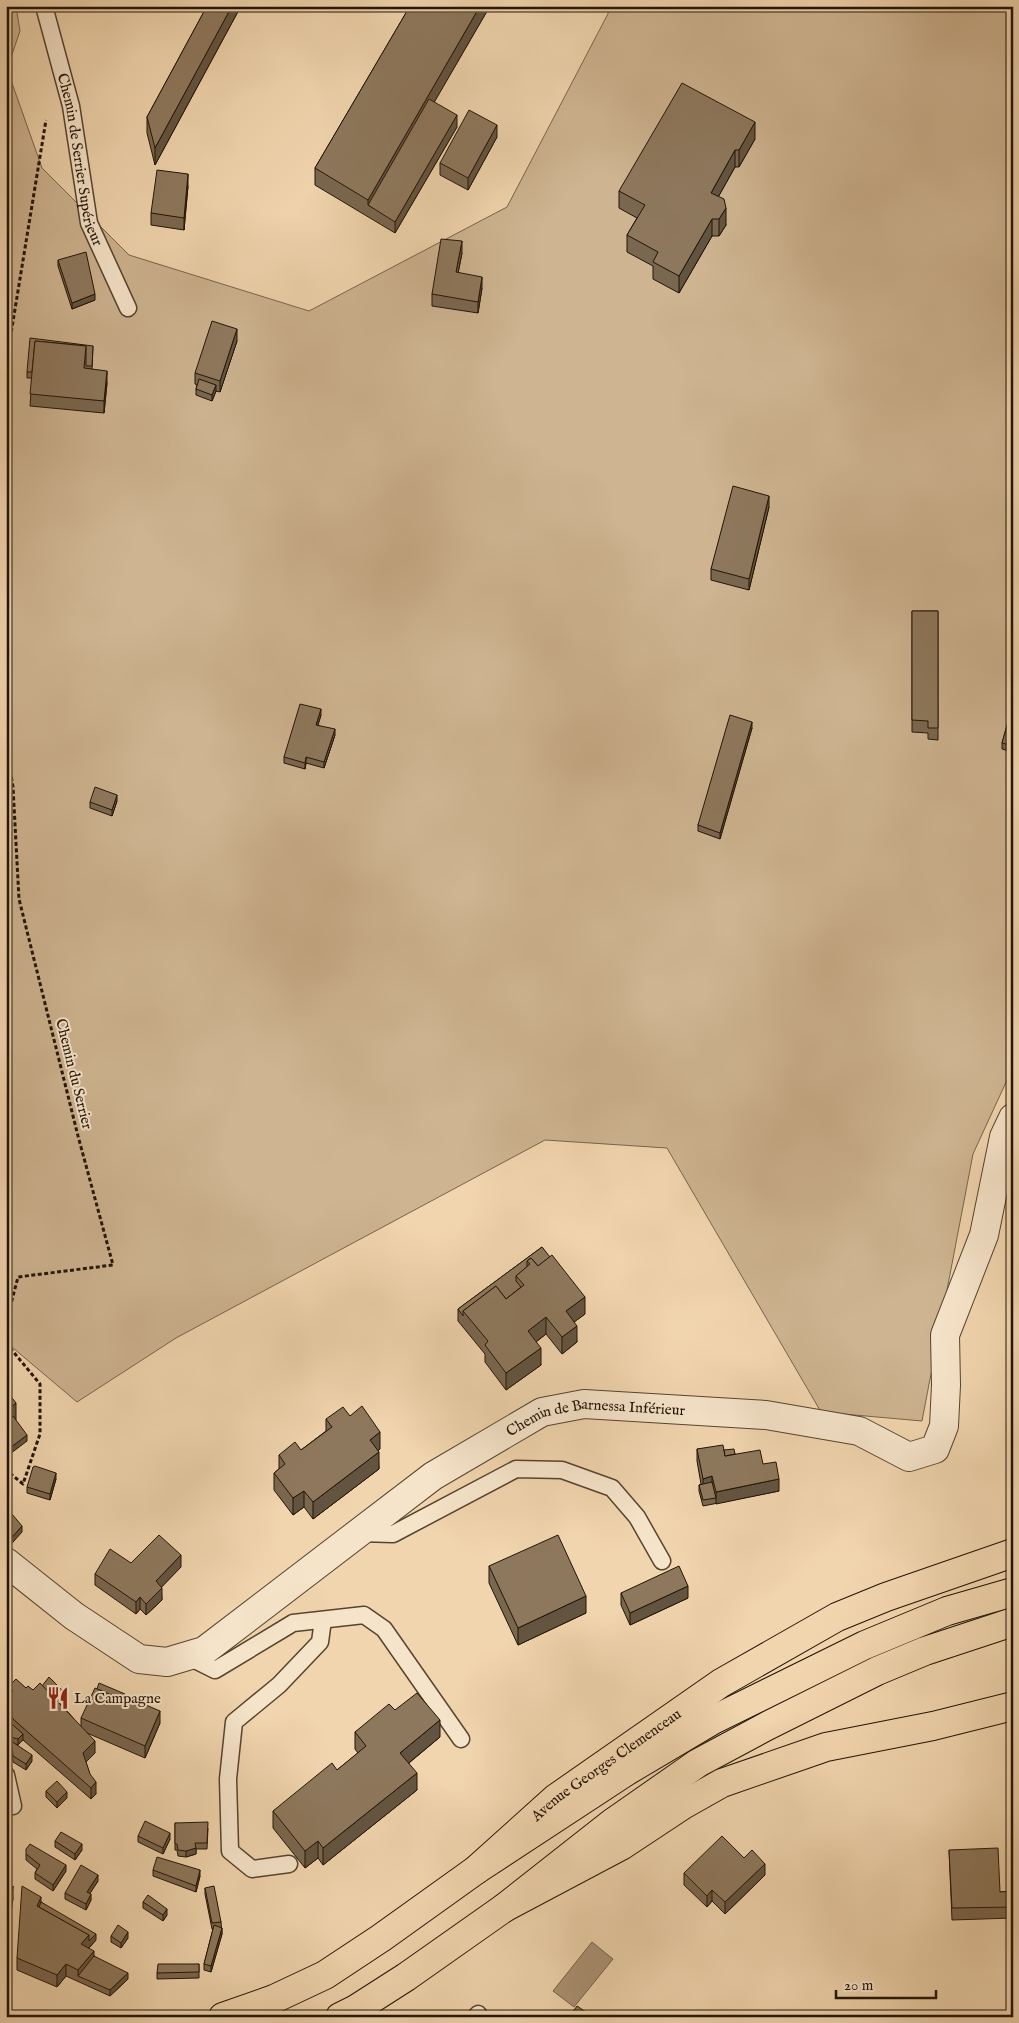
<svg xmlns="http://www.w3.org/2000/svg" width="1019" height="2023" font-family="'IM FELL English',serif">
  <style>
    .green { fill: #ceb491; stroke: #78644b }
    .water { fill: #ab9375; stroke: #746048 }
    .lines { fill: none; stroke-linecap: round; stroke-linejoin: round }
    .lane-casing { stroke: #56442f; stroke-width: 19 }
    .street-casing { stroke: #56442f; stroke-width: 30 }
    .primary-casing { stroke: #221405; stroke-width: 30 }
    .highway-casing { stroke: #221405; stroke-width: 30 }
    .path { stroke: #221405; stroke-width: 3; stroke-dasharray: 4 2.5; stroke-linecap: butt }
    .lane { stroke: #f6e4ca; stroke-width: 16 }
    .street { stroke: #f6e4ca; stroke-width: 28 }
    .primary { stroke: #f1d5ae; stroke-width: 28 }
    .highway { stroke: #f1d5ae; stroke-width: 28 }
    .wall { fill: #7a6750; stroke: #221405 }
    .shaded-wall { fill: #635441; stroke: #221405 }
    .building { fill: #8e785d; stroke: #221405 }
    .labels { text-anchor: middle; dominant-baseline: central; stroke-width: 4; stroke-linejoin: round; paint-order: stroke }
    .street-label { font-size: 15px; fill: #221405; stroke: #f6e4ca }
    .poi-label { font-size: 15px; fill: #221405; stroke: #f6e4ca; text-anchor: start }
  </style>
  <rect width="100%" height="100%" fill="#f1d5ae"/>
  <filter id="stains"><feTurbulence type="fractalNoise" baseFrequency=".004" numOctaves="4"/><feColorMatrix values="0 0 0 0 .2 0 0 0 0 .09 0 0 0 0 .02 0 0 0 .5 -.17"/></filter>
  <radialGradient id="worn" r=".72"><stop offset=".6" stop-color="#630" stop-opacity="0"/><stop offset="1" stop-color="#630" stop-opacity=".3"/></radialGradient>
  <path class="green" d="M6,6H16L20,31L7,69L42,168L129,255L309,311L507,207L612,6H1013V1067L973,1154L922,1421L821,1412L667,1148L545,1140L176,1338L77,1402L6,1342Z"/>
  <path class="water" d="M592,1942L613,1959L574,2007L553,1991Z"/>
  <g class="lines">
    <defs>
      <g id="lane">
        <path id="s1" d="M44,6L71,106L89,223L128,308"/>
        <path d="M359,1533L393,1534L516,1469L562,1470L612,1488L637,1517L662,1561"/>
        <path d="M187,1656L215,1670L293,1623L364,1615L384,1629L461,1739"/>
        <path d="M6,1775L13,1806"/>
        <path d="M289,1864L252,1869L230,1851L228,1779L234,1722L279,1685L320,1642L323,1620"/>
        <path d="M476,2017L478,2014"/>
      </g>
      <g id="street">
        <path id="s2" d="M6,1562L74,1616L139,1659L167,1662L204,1651L433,1476L542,1412L584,1404L766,1415L859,1431L909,1457L935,1449L944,1426L946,1385L945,1335L984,1235L1004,1137L1013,1118"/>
      </g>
      <g id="primary">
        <path id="s3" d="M223,2017L274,1999L325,1975L381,1938L476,1870L556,1798L721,1683L837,1617L886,1597L1013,1553"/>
        <path d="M340,2017L356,2009L406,1977L504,1908L621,1846L683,1805L722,1783L826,1747L933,1726L1013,1706"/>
      </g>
      <g id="highway">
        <path d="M476,1870L627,1771L713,1720L865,1645L947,1611L1013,1592"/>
        <path d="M504,1908L612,1823L698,1763L767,1726L877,1671L925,1651L1013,1622"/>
      </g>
    </defs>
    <use href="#lane" class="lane-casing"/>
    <use href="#street" class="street-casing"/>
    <use href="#primary" class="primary-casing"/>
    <use href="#highway" class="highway-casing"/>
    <g class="path">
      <path d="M6,364L46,120"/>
      <path d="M6,745L13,787L19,899L78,1136L113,1265L18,1277L6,1323"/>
      <path d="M6,1343L40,1384V1434L23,1484L6,1470"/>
    </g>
    <use href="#lane" class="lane"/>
    <use href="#street" class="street"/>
    <use href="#primary" class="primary"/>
    <use href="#highway" class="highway"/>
  </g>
  <g class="wall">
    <path d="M207,6H241L155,165L147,133V117Z"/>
    <path d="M410,6H490L434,102L457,127L395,233L315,185V168Z"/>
    <path d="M497,137L468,190L440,175V163Z"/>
    <path d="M755,139L739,167H735L718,197L726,225L719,236H712L679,293L653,279V266L627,252V235L637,218L619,208V191Z"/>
    <path d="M188,186L184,230L151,225V213Z"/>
    <path d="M462,253L458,273L482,288L478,313L432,306V294Z"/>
    <path d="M58,260L95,300L72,309L58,266Z"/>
    <path d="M237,341L220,392L216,391L212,401L196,395V389L197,385L195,384V373Z"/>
    <path d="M93,346L92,369L107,383L104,413L30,406L32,378H27V372Z"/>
    <path d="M769,507L749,590L711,580V569Z"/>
    <path d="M912,611H938V740L928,739V733L912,732Z"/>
    <path d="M1013,704V752L1002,749V743Z"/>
    <path d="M321,715L318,725L335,735L324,768L306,763L305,769L284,763V757Z"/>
    <path d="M752,728L720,839L698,831V825Z"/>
    <path d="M117,801L112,816L90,808V802Z"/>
    <path d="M542,1247L585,1314L574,1322L577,1342L562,1354L546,1334L536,1342L541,1365L506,1390L485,1362V1354L458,1321V1309Z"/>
    <path d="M350,1416L380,1449L378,1451L379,1469L313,1519L304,1507L293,1515L274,1490V1473L279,1469V1455L301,1450L326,1431V1419Z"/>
    <path d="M697,1449L724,1450L763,1464L779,1491L703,1506L699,1491V1485L701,1484L697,1461Z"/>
    <path d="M56,1479L50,1500L27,1493V1487Z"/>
    <path d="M131,1563L181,1567L161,1587L162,1600L146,1615L140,1609L136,1614L95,1585V1574Z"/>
    <path d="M489,1566L586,1613L518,1645L489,1583Z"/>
    <path d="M621,1593L688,1598L630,1625L621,1605Z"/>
    <path d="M8,1687L26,1688L33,1690L67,1711L81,1727V1718L125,1696L160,1723L145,1758L87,1733L95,1753L86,1762L96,1794L91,1799L23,1740L18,1745L16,1744L32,1761L26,1770L13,1762L11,1743H10L9,1733V1727L11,1726L6,1714V1698L8,1696Z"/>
    <path d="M395,1710L440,1737L409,1763L417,1790L323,1865L318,1858L305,1868L273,1828V1811L337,1770L358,1753L355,1749V1732Z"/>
    <path d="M46,1791L67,1798L57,1808L46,1797Z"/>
    <path d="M175,1823L208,1828L207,1849H196V1854L186,1857L178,1856L177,1850H175Z"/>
    <path d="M138,1836L170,1839L163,1854L138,1842Z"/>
    <path d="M55,1841L82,1850L75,1860L55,1847Z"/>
    <path d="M949,1850L1000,1892L1013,1891V1918L952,1920Z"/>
    <path d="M26,1854L66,1871L53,1891L35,1879V1873L37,1869L26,1860Z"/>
    <path d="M744,1858L765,1875L725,1914L712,1901L707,1907L684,1885V1873Z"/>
    <path d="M153,1870L200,1876L196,1892L153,1876Z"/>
    <path d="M98,1881L90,1893L91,1900L86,1910L65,1899V1893Z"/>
    <path d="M6,1886L13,1898L11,1914H6Z"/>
    <path d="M205,1888L221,1922L222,1934L211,1972L204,1970V1964L213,1929H212L205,1894Z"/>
    <path d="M41,1902L96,1940L89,1948L94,1956L128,1979L110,1996L66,1976L57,1987L17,1970V1958Z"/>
    <path d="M143,1902L167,1915L163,1921L143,1908Z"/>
    <path d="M111,1936L128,1938L121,1948L111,1942Z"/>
    <path d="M199,1964V1978L157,1979V1973Z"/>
  </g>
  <g class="shaded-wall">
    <path d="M232,6H241L155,165V148Z"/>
    <path d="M480,6H490L373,208L368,205V200Z"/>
    <path d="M457,115V127L395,233V222Z"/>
    <path d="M755,122V139L739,167V150Z"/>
    <path d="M497,125V137L468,190V178Z"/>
    <path d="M735,150V167L711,210V193Z"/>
    <path d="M188,174V186L184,230V218Z"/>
    <path d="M726,208V225L719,236V219Z"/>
    <path d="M712,219V236L679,293V276Z"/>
    <path d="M462,241V253L456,284V272Z"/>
    <path d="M482,277V288L478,313V302Z"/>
    <path d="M95,294V300L72,309V303Z"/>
    <path d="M237,329V341L220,392V381Z"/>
    <path d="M107,371V383L104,413V401Z"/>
    <path d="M216,385V391L212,401V395Z"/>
    <path d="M769,496V507L749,590V579Z"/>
    <path d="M321,709V715L316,731V725Z"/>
    <path d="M752,722V728L720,839V833Z"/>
    <path d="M335,729V735L324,768V762Z"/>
    <path d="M306,757V763L305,769V763Z"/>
    <path d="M117,795V801L112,816V810Z"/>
    <path d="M585,1297V1314L566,1328V1311Z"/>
    <path d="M546,1317V1334L528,1348V1331Z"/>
    <path d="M577,1326V1342L562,1354V1337Z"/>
    <path d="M541,1348V1365L506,1390V1373Z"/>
    <path d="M16,1403V1420L6,1428V1411Z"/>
    <path d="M380,1432V1449L370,1457V1440Z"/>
    <path d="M27,1435V1441L6,1457V1451Z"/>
    <path d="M379,1452V1469L313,1519V1502Z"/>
    <path d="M56,1473V1479L50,1500V1494Z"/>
    <path d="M712,1476V1488L703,1490V1479Z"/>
    <path d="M779,1479V1491L716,1504V1492Z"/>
    <path d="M304,1491V1507L293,1515V1498Z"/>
    <path d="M22,1526V1532L6,1550V1544Z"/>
    <path d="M181,1555V1567L156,1593V1581Z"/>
    <path d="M688,1586V1598L630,1625V1613Z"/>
    <path d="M162,1588V1600L146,1615V1604Z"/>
    <path d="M586,1596V1613L518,1645V1628Z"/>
    <path d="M140,1597V1609L136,1614V1602Z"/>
    <path d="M160,1711V1723L145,1758V1746Z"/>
    <path d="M440,1720V1737L400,1770V1753Z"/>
    <path d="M23,1734V1740L18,1745V1739Z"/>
    <path d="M95,1741V1753L83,1765V1753Z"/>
    <path d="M32,1755V1761L26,1770V1764Z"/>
    <path d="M417,1773V1790L323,1865V1848Z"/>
    <path d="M96,1782V1794L91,1799V1788Z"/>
    <path d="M67,1792V1798L57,1808V1802Z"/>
    <path d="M170,1833V1839L163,1854V1848Z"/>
    <path d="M318,1841V1858L305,1868V1851Z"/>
    <path d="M82,1844V1850L75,1860V1854Z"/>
    <path d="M196,1848V1854L186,1857V1851Z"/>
    <path d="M765,1864V1875L725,1914V1902Z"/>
    <path d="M66,1865V1871L53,1891V1885Z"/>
    <path d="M200,1870V1876L196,1892V1886Z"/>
    <path d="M98,1875V1881L87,1898V1892Z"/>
    <path d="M13,1886V1898L11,1914V1902Z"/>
    <path d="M712,1890V1901L707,1907V1896Z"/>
    <path d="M91,1894V1900L86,1910V1904Z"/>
    <path d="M41,1897V1908L37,1906Z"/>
    <path d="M167,1909V1915L163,1921V1915Z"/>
    <path d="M222,1928V1934L211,1972V1966Z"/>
    <path d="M128,1932V1938L121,1948V1943Z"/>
    <path d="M96,1934V1940L81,1956V1944L89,1935Z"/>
    <path d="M94,1951V1962L78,1976V1970Z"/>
    <path d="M66,1964V1976L57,1987V1975Z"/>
    <path d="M128,1973V1979L110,1996V1990Z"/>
  </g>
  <g class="building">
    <path d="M207,6H232L155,148L147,117Z"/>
    <path d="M410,6H480L368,200L315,168Z"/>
    <path d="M682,83L755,122L739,150H735L711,193L724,199L726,208L719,219H712L679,276L653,262L658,252L627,235L645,205L619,191Z"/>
    <path d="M429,99L457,115L395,222L368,205Z"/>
    <path d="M469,110L497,125L468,178L440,163Z"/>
    <path d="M157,170L188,174L184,218L151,213Z"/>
    <path d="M441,239L462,241L456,272L482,277L478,302L432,294Z"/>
    <path d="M86,252L95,294L72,303L58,260Z"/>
    <path d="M212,321L237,329L220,381L195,373Z"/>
    <path d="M30,338L93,346L92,366H86V346L35,341L32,372H27Z"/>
    <path d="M35,341L86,346L84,368L107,371L104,401L30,394Z"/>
    <path d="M199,379L216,385L212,395L196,389Z"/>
    <path d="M733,486L769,496L749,579L711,569Z"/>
    <path d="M912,611H938V728H928V721L912,720Z"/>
    <path d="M300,704L321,709L316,725L335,729L324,762L306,757L305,763L284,757Z"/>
    <path d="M1013,704V746L1002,743Z"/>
    <path d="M730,715L752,722L720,833L698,825Z"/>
    <path d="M95,787L117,795L112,810L90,802Z"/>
    <path d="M542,1247L550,1257L538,1266L531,1258L527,1261V1267L516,1276V1281L521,1287L506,1299L496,1286L463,1311V1316L458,1309Z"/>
    <path d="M552,1255L585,1297L566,1311L577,1326L562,1337L546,1317L528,1331L541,1348L506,1373L485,1345L488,1341L463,1311L496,1286L506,1299L524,1285L516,1276L530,1264L527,1261L531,1258L538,1266Z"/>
    <path d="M6,1390L16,1403L6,1411Z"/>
    <path d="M362,1406L380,1432L370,1440L379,1452L313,1502L304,1491L293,1498L274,1473L285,1464L279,1455L295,1442L301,1450L332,1427L326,1419L343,1407L350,1416Z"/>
    <path d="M13,1416L27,1435L6,1451V1422Z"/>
    <path d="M723,1445L725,1456L760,1450L763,1464L776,1462L779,1479L716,1492L712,1476L703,1479L697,1449Z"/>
    <path d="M734,1449L735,1454L725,1456L724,1450Z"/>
    <path d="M35,1466L56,1473L50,1494L27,1487L33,1467Z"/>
    <path d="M712,1482L716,1498L703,1500L699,1485Z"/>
    <path d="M6,1507L22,1526L6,1544Z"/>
    <path d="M159,1535L181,1555L156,1581L162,1588L146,1604L140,1597L136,1602L95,1574L110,1549L131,1563Z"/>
    <path d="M558,1535L586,1596L518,1628L489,1566Z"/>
    <path d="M679,1566L688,1586L630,1613L621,1593Z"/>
    <path d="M49,1677L67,1695V1711L42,1686Z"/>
    <path d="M16,1679L26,1688L28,1686L33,1690L40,1683L95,1741L83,1753L90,1774L96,1782L91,1788L13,1719L6,1703V1698L13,1691L8,1687Z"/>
    <path d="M99,1683L125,1694L124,1696L120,1694L118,1698L97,1689Z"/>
    <path d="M95,1688L118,1698L120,1694L160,1711L145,1746L81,1718Z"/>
    <path d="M417,1693L440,1720L400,1753L417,1773L323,1848L318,1841L305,1851L273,1811L332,1763L337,1770L366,1746L355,1732L389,1704L395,1710Z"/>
    <path d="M13,1725L23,1734L18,1739L10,1737L9,1727Z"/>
    <path d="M11,1741L32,1755L26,1764L13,1756Z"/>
    <path d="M57,1781L67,1792L57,1802L46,1791Z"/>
    <path d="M145,1821L170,1833L163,1848L138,1836Z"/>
    <path d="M208,1822L207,1843H195L196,1848L186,1851L178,1850L177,1844H175V1823Z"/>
    <path d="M61,1832L82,1844L75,1854L55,1841Z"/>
    <path d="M722,1836L744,1858L752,1850L765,1864L725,1902L712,1890L707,1896L684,1873Z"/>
    <path d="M30,1844L66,1865L53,1885L35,1873L40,1865L26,1854V1849Z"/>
    <path d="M998,1848L1000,1892L1013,1891V1907L952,1908L949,1850Z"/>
    <path d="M157,1857L200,1870L196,1886L153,1870Z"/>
    <path d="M81,1865L98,1875L87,1892L91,1894L86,1904L65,1893Z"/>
    <path d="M6,1886H13L11,1902H6Z"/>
    <path d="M22,1886L41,1897L37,1906L89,1935L81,1944L94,1951L78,1970L66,1964L57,1975L17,1958Z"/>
    <path d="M214,1886L221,1922L212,1923L205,1888Z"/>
    <path d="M148,1895L167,1909L163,1915L143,1902Z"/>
    <path d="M41,1902L96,1934L89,1941V1935L39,1907Z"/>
    <path d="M118,1925L128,1932L121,1943L111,1936Z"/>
    <path d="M214,1925L222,1928L211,1966L204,1964Z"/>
    <path d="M94,1956L128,1973L110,1990L78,1976Z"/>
    <path d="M158,1964H199V1972L157,1973Z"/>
    <path d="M577,2006L586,2012L583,2017H569Z"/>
    <path d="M561,2014L565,2017H559Z"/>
  </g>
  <defs>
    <symbol id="restaurant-bare" viewBox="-9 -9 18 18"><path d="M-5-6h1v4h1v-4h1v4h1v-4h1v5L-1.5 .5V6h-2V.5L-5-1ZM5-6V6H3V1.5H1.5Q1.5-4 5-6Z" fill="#8f2418" stroke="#f6e4ca" stroke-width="2.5" paint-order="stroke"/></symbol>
  </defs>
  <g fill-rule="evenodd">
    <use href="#restaurant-bare" x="42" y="1682" width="32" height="32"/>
  </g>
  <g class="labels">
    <g class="street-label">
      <text stroke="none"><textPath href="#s1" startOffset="158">Chemin de Serrier Supérieur</textPath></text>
      <text transform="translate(74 1074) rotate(76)">Chemin du Serrier</text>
      <text stroke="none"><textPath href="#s2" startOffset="698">Chemin de Barnessa Inférieur</textPath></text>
      <text stroke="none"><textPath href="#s3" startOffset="462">Avenue Georges Clemenceau</textPath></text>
    </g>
    <g class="poi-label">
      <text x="74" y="1698">La Campagne</text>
    </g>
  </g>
  <rect width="1019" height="2023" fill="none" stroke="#f1d5ae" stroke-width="25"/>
  <rect x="8" y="8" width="1004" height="2008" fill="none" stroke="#221405" stroke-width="2.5"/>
  <rect x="12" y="12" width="994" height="1998" fill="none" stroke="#221405"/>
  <path d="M836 1990v8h100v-8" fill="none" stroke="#221405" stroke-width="2.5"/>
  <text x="844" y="1990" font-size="15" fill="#221405" stroke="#f6e4ca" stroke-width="4" paint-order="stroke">20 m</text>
  <rect width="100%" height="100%" filter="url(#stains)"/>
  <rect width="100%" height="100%" fill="url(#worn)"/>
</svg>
